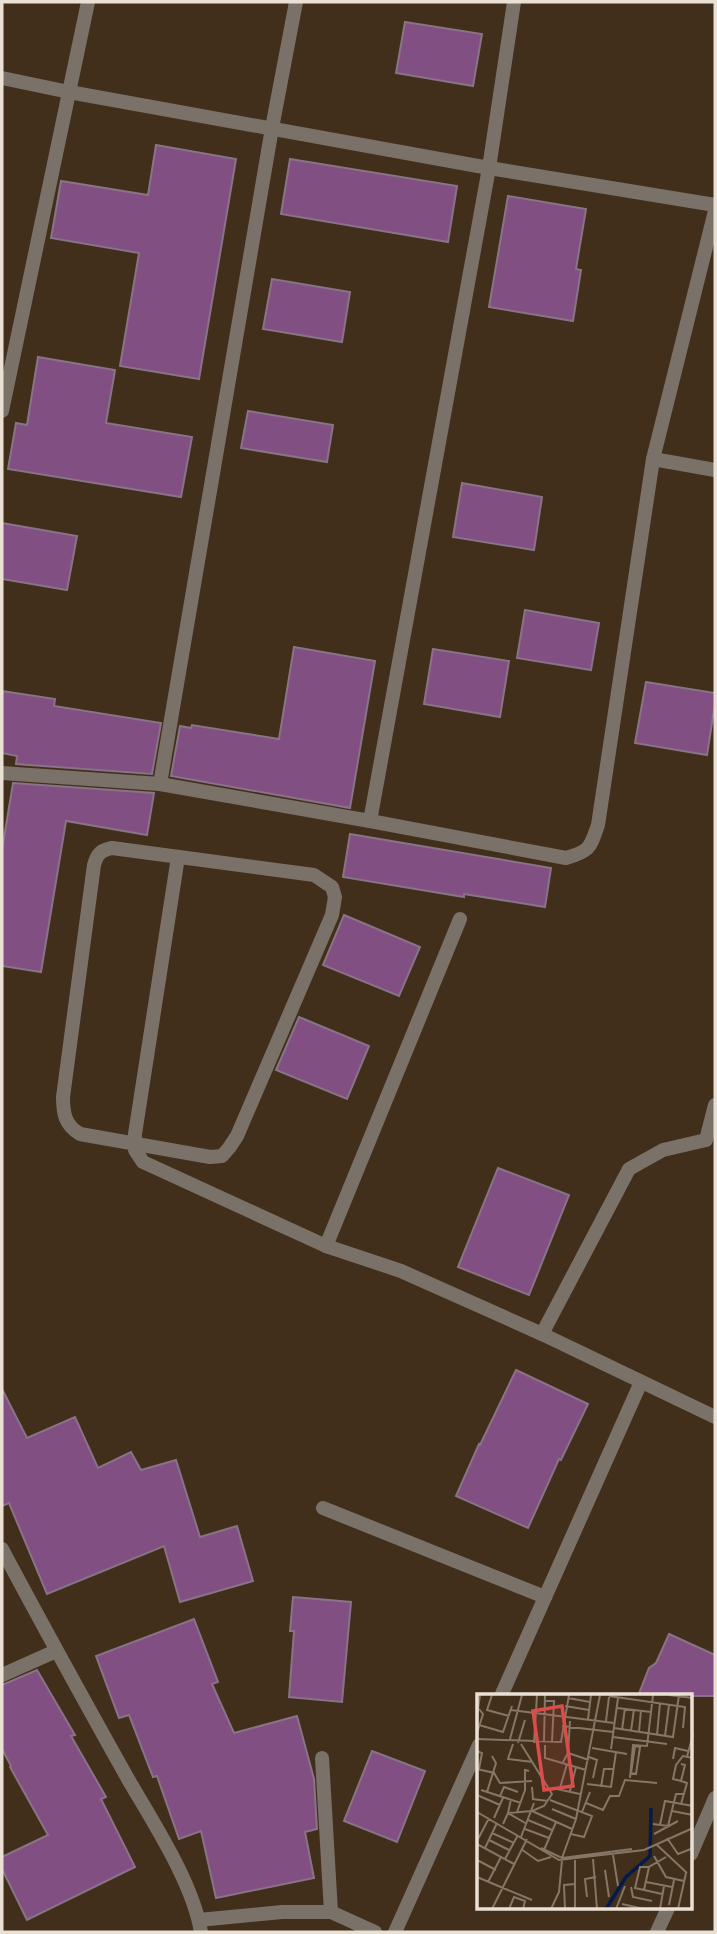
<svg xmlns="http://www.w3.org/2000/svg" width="717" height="1934" font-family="'Work Sans',sans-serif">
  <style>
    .building { fill: #824f82; stroke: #887387; stroke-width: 2 }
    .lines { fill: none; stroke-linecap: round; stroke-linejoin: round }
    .street { stroke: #7a7268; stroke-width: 14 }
    .inset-river { fill: none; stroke: #031a4d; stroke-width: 3.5 }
    .inset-road { fill: none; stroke: #857666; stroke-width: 2 }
    .view { fill: #da4d4a; fill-opacity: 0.15; stroke: #da4d4a; stroke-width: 3.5 }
    .inset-edge { fill: none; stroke: #ebe0d4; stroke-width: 3.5 }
  </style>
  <rect width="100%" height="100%" fill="#412f1c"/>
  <g class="building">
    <path d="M405,22L482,34L473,86L396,73Z"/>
    <path d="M156,145L236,159L199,379L120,366L139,253L51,238L61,181L148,195Z"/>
    <path d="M290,159L457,186L448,242L281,214Z"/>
    <path d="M508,196L586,209L576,269L581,270L573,321L489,307Z"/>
    <path d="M272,279L350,292L342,342L263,329Z"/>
    <path d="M38,357L115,370L106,423L192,437L181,497L8,469L16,423L27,425Z"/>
    <path d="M248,411L333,425L327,462L241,448Z"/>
    <path d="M462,483L542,497L534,550L453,537Z"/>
    <path d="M2,523L77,536L67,590L2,579Z"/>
    <path d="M525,610L599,623L591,670L517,658Z"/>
    <path d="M294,647L375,661L350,808L171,776L180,726L191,728L192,725L279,739Z"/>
    <path d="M433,649L509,661L500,717L424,704Z"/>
    <path d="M646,682L715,693V704L707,755L635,743Z"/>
    <path d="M2,691L55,699L54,706L161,723L152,774L16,764L17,756L2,753Z"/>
    <path d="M13,783L154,793L147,835L66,821L41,972L2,966V850Z"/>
    <path d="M350,834L551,868L545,907L464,894V897L343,877Z"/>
    <path d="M344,915L420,947L399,996L323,965Z"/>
    <path d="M299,1017L369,1046L347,1099L276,1070Z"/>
    <path d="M498,1168L569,1195L529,1295L458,1267Z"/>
    <path d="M516,1370L588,1404L561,1460L559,1459L528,1528L456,1496L479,1444L480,1445Z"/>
    <path d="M2,1389L27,1438L75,1417L98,1468L131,1452L141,1470L176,1460L200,1537L237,1526L253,1581L180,1602L164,1546L47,1594L9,1503L2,1506Z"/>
    <path d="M293,1597L351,1602L342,1702L289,1697L294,1631H290Z"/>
    <path d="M194,1619L218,1682L212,1684L234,1733L297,1716L314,1779L317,1829L305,1832L314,1878L216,1898L201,1831L179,1839L157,1776L153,1777L129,1715L119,1718L96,1656Z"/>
    <path d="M669,1634L715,1655V1696H638L649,1668L656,1663Z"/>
    <path d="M37,1670L75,1735L71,1736L106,1797L101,1799L135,1867L27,1920L2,1869V1857L48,1835L10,1767L11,1766L2,1749V1685Z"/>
    <path d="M372,1751L425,1771L397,1842L344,1821Z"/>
  </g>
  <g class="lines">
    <g class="street">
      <path d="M2,78L69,92L489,168L715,205"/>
      <path d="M2,411L88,2"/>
      <path d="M653,459L715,470"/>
      <path d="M2,773L160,784L370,821L566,858C590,851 590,848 598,825L653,459L715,211"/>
      <path d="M160,784L272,128L296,2"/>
      <path d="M370,821L489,168L514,2"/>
      <path d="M112,848L314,875L332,887L335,897L332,915L237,1136L229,1148L222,1156L210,1157L80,1134C65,1125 63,1114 63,1097L94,865C97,854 101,850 112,848Z"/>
      <path d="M178,857L135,1134V1150L143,1162L326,1246L401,1271L542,1334L715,1417"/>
      <path d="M326,1246L460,919"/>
      <path d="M542,1334L629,1169L663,1150L706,1140L715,1105"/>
      <path d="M323,1508L545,1597"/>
      <path d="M2,1549C43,1626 85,1702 128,1779C153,1822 193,1883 201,1932"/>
      <path d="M2,1675L56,1651"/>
      <path d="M501,1696L641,1382"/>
      <path d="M322,1758L331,1912"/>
      <path d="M691,1854L715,1798"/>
      <path d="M199,1920L282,1912H331L375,1932"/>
      <path d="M395,1932L479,1745"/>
      <path d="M657,1932L668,1908"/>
    </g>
  </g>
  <g transform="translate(477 1694)">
    <rect width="215" height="215" fill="#412f1c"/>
    <path class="inset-river" d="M129,215L149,183L173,162L174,114"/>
    <path class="inset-road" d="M15,1L10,16L32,22M192,1L216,4M132,2L208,13L206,34M91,4L113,8M68,7H77L75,48M88,12L112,16M140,14L174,18M34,16L137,29M0,22L3,1M111,25L114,1M129,27L132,3M2,31L26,38L35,12M85,32L136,38M137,34L196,43L202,1M145,36L148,14M154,37L157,15M162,38L164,16M0,39L6,20L2,15M180,41L183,9M188,42L192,11M136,43L190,50M0,45L84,48L92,1M33,45L45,1M67,47L68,1M41,49L48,26M57,49L60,1M36,50L31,65L56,68M68,51V64L109,76M158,52L163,53L159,80L154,79ZM115,54L150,60M134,55L141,4M0,57L5,59L2,75M91,59L112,66M112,63L120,66L116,84M210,63L216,40M196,65L198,54L211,57M86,68L91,59L93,27M204,70L208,71L204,87L196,85L199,71L206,62L216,64M0,75L17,79L23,89L55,87M153,84L156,51L170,52L176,1M204,87L210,89L204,110M110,90L134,93L139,58M55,93L56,105L71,107M124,93L127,75H137M75,94L103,100M83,94L90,70M4,96L44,109M93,97L99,73M10,98L19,69L15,62M0,101L23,111M23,102L27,93L41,98M34,105L31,119L50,130M73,106L115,122L107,143L94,140M109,109L126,116L133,102H142L148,86L180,89M75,115L99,125M55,117L95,135M195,117L216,121M0,118L82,166L167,156L216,134M40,118L48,96V76L52,77M105,118L113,98M17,124L26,104M51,126L75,136M26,130L31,119L55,117L67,112L75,100L44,50M176,130L191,132L199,100H207M183,131L188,107L216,112M48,135L72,144M15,139L37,149M177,140L201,127M44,143L57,109M190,144L201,160L214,155L216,149M12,146L32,156M0,147L12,124M0,150L37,170M180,151L210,179M8,154L20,129M64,154L85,164L155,155M44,155L61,167L74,163M67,156L79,128M136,161L141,192M177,162L189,183L207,187M85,164L99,125L123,1M28,165L41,141M116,165L120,215M0,166L19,176M98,166V215M172,173H163L158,194L185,200M128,176L132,203M0,183L55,206M11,188L24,163M169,188L195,193M154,193L156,203L175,207M167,196L172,173L189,163M110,203L108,185L119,183M145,210L167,215M192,211L197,186M15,215L50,145M32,215L37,203L48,207L46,215M74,215L82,198L85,166M88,215L87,191L98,190M139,215L148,192M183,215L187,192M201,215L209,179"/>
    <path class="view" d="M85,12L96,92L67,96L56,17Z"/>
    <rect width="215" height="215" class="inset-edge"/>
  </g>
  <rect width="717" height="1934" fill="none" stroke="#ebe0d4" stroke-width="7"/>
</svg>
